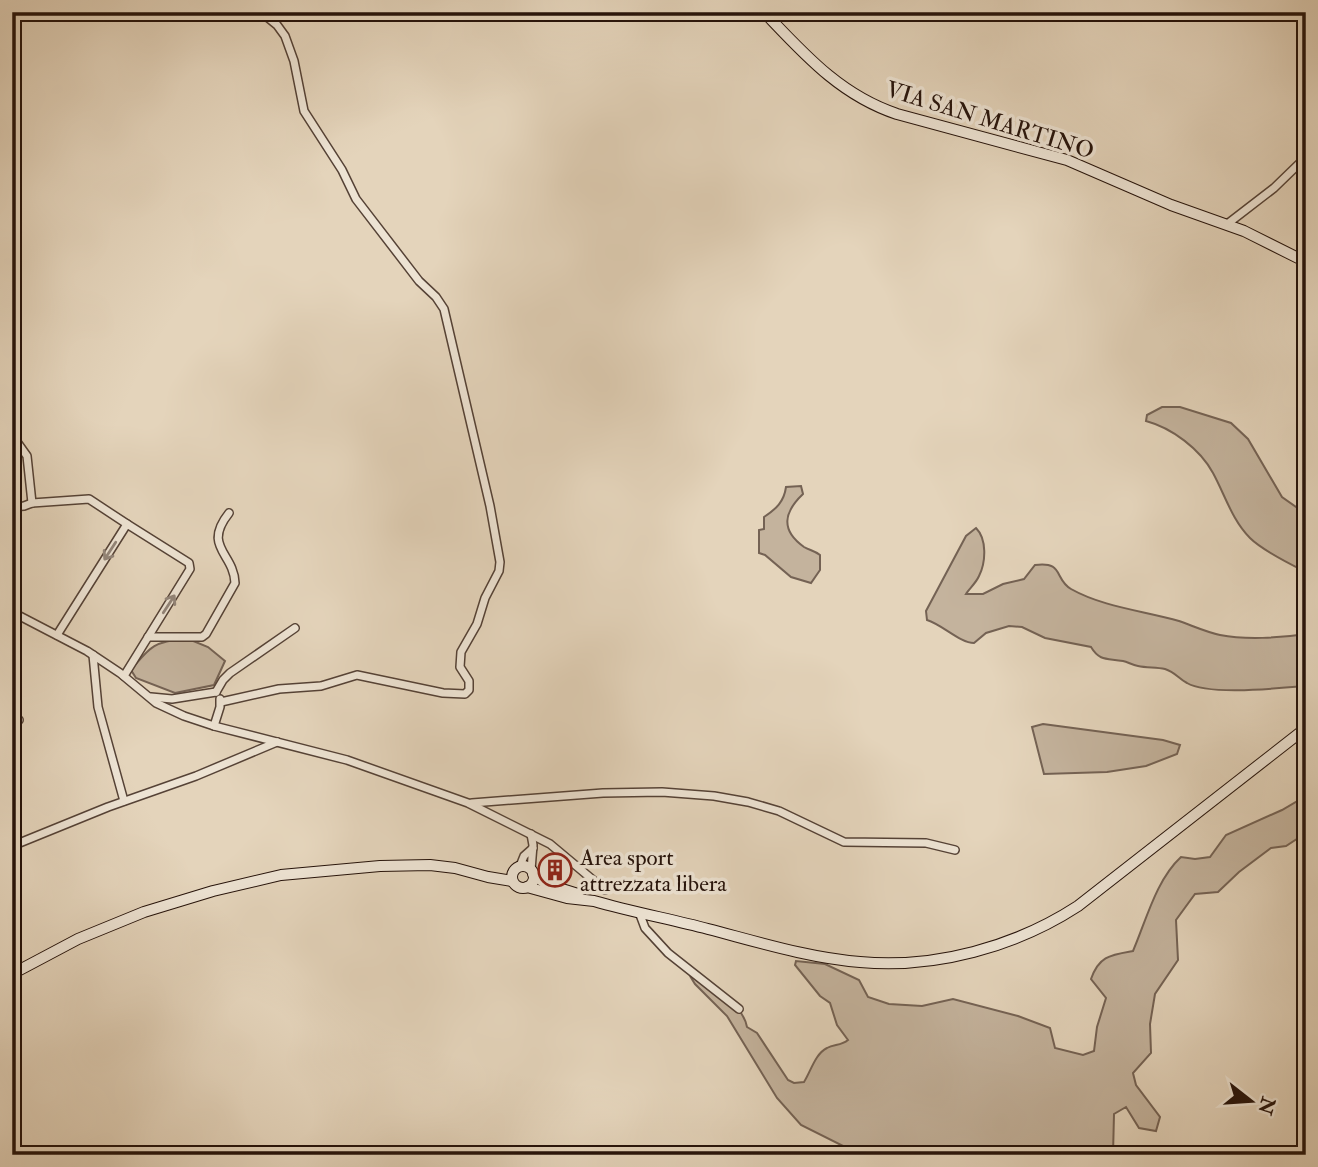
<svg xmlns="http://www.w3.org/2000/svg" width="1318" height="1167" font-family="'IM FELL Double Pica',serif">
  <style>
    .green { fill: #c4b39d; stroke: #746254; stroke-width: 2 }
    .lines { fill: none; stroke-linecap: round; stroke-linejoin: round }
    .street-casing { stroke: #554236; stroke-width: 10 }
    .secondary-casing { stroke: #25120a; stroke-width: 12 }
    .street { stroke: #ede3d3; stroke-width: 7 }
    .secondary { stroke: #ede3d3; stroke-width: 10 }
    .oneway { stroke: #938579 }
    .labels { text-anchor: middle; dominant-baseline: central; stroke-width: 7; stroke-linejoin: round; paint-order: stroke }
    .street-label { font-size: 23px; fill: #25120a; stroke: #ede3d3 }
    .poi-label { font-size: 23px; fill: #25120a; stroke: #ede3d3; text-anchor: start }
  </style>
  <rect width="100%" height="100%" fill="#e4d4bb"/>
  <filter id="stains"><feTurbulence type="fractalNoise" baseFrequency=".00286" numOctaves="4"/><feColorMatrix values="0 0 0 0 .2 0 0 0 0 .09 0 0 0 0 .02 0 0 0 .5 -.17"/></filter>
  <radialGradient id="worn" r=".72"><stop offset=".6" stop-color="#630" stop-opacity="0"/><stop offset="1" stop-color="#630" stop-opacity=".3"/></radialGradient>
  <g class="green">
    <path d="M1162,407H1180L1231,423L1248,439L1282,497L1306,514V572C1290,564 1263,551 1250,538C1232,520 1225,495 1213,473C1200,449 1172,428 1146,421L1147,415Z"/>
    <path d="M801,486L803,494C784,512 780,530 804,547C809,550 815,551 820,555V570L811,583L791,577L765,555L759,553V530L764,529V517C776,509 784,502 786,487Z"/>
    <path d="M976,528C987,539 986,562 979,576C976,583 969,589 966,594H983L1003,584L1024,579L1035,565C1064,561 1054,579 1071,589C1103,607 1144,611 1179,621C1193,626 1206,632 1220,635C1245,640 1280,638 1306,634V686C1280,688 1209,696 1187,683C1179,679 1175,672 1165,669C1156,667 1147,668 1138,666C1132,665 1128,662 1123,661C1108,658 1100,662 1091,647L1045,638L1022,627L1009,626L986,633L974,643C960,643 943,625 927,620L926,611L966,536Z"/>
    <path d="M186,638L208,647L225,661L214,685L175,693L136,678L131,670C151,645 155,642 186,638Z"/>
    <path d="M1043,724L1163,740L1180,745L1177,754L1146,766L1107,772L1044,774L1032,727Z"/>
    <path d="M1306,796V833L1286,846L1271,848L1239,872L1218,892L1195,894L1176,920L1178,960L1155,994L1150,1024L1151,1053L1133,1073L1136,1085L1160,1117L1156,1131L1139,1128L1126,1107L1114,1114L1113,1155H861L801,1125L777,1098L727,1016L695,984L690,976C709,987 743,1003 747,1027L757,1033L788,1080L794,1083L804,1082C811,1071 815,1054 827,1048C834,1044 841,1046 848,1040L837,1025L830,1003L820,996L795,965L796,961L825,964L859,980L868,997L889,1004L922,1006L953,999L1018,1016L1050,1028L1055,1048L1083,1055L1094,1051L1097,1027L1106,998L1091,979C1099,956 1110,955 1133,951C1146,921 1156,880 1181,857L1195,859L1210,857L1226,835L1282,810Z"/>
  </g>
  <g class="lines">
    <defs>
      <g id="street">
        <path d="M1226,225L1274,188L1306,157"/>
        <path d="M12,435L27,456L32,503"/>
        <path d="M12,507L24,506L32,503L89,499L127,524"/>
        <path d="M12,612L87,651L120,673L156,703L184,716L214,726L347,760L468,803L550,844L605,890"/>
        <path d="M57,635L127,524L189,563L190,569L124,676"/>
        <path d="M148,637H202L206,634L235,583C234,553 202,547 229,513"/>
        <path d="M93,655L98,707L124,801"/>
        <path d="M216,692L223,680L230,673L295,628"/>
        <path d="M151,697L172,699L216,692"/>
        <path d="M221,702L279,689L321,686L357,675L443,693L465,694L469,690V681L460,667L461,652L477,624L485,598L499,571L500,562L490,506L444,309L436,297L419,281L356,199L342,170L304,111L294,61L285,36L277,25L261,12"/>
        <path d="M12,720H19"/>
        <path d="M214,726L220,707V699"/>
        <path d="M472,803L603,793L662,792L714,796L748,802L779,811L844,842L926,843L955,850"/>
        <path d="M531,834L533,845L531,870"/>
        <path d="M12,846L108,807L196,776L277,742"/>
        <path d="M520,866L524,856L533,848"/>
        <path d="M639,912L645,928L668,953L739,1009"/>
      </g>
      <g id="secondary">
        <path d="M764,12C804,54 840,95 897,114L1067,160L1171,205L1244,231L1306,262"/>
        <circle cx="523" cy="877" r="11"/>
        <path d="M533,874L546,884L578,894"/>
        <path d="M527,887L567,898L594,901C632,912 670,919 708,929C758,942 809,958 860,962C935,969 1015,947 1078,906L1306,728"/>
        <path d="M12,974L78,939L144,912L213,891L281,875L380,866L430,865L455,868L488,877L512,881"/>
      </g>
    </defs>
    <use href="#street" class="street-casing"/>
    <use href="#secondary" class="secondary-casing"/>
    <use href="#street" class="street"/>
    <use href="#secondary" class="secondary"/>
  </g>
  <defs><path id="oneway-shaft" d="M-6 0H5M1.5-3L5.5 0L1.5 3" fill="none" stroke-width="1.6" stroke-linecap="round" stroke-linejoin="round" transform="scale(1.75)"/></defs>
  <g class="oneway">
    <use href="#oneway-shaft" transform="translate(110 551) rotate(123)"/>
    <use href="#oneway-shaft" transform="translate(169 604) rotate(-57)"/>
  </g>
  <defs>
    <symbol id="building-ring" viewBox="-11 -11 22 22"><circle r="9.5" fill="#ede3d3" stroke="#8f2418" stroke-width="1.5"/><path d="M-4-6H4V6H1V3H-1V6H-4ZM-2.5-4.3h1.7v1.8h-1.7ZM.8-4.3h1.7v1.8H.8ZM-2.5-1h1.7V.8h-1.7ZM.8-1h1.7V.8H.8Z" fill="#8f2418"/></symbol>
  </defs>
  <g fill-rule="evenodd">
    <use href="#building-ring" x="536" y="851" width="38" height="38"/>
  </g>
  <g class="labels">
    <g class="street-label">
      <text transform="translate(990 120) rotate(17)">VIA SAN MARTINO</text>
    </g>
    <g class="poi-label">
      <text x="580" y="857">Area sport<tspan x="580" dy="26">attrezzata libera</tspan></text>
    </g>
  </g>
  <rect width="1318" height="1167" fill="none" stroke="#e4d4bb" stroke-width="42"/>
  <rect x="14" y="14" width="1290" height="1139" fill="none" stroke="#25120a" stroke-width="3.5"/>
  <rect x="21" y="21" width="1276" height="1125" fill="none" stroke="#25120a" stroke-width="2"/>
  <g transform="translate(1251 1101) rotate(107)" stroke="#ede3d3" stroke-width="5" paint-order="stroke">
  <path d="M0-5L12 26L0 18L-12 26Z" fill="#25120a"/>
  <text y="-10" font-size="19" font-weight="bold" text-anchor="middle" fill="#25120a">N</text>
  </g>
  <rect width="100%" height="100%" filter="url(#stains)"/>
  <rect width="100%" height="100%" fill="url(#worn)"/>
</svg>
